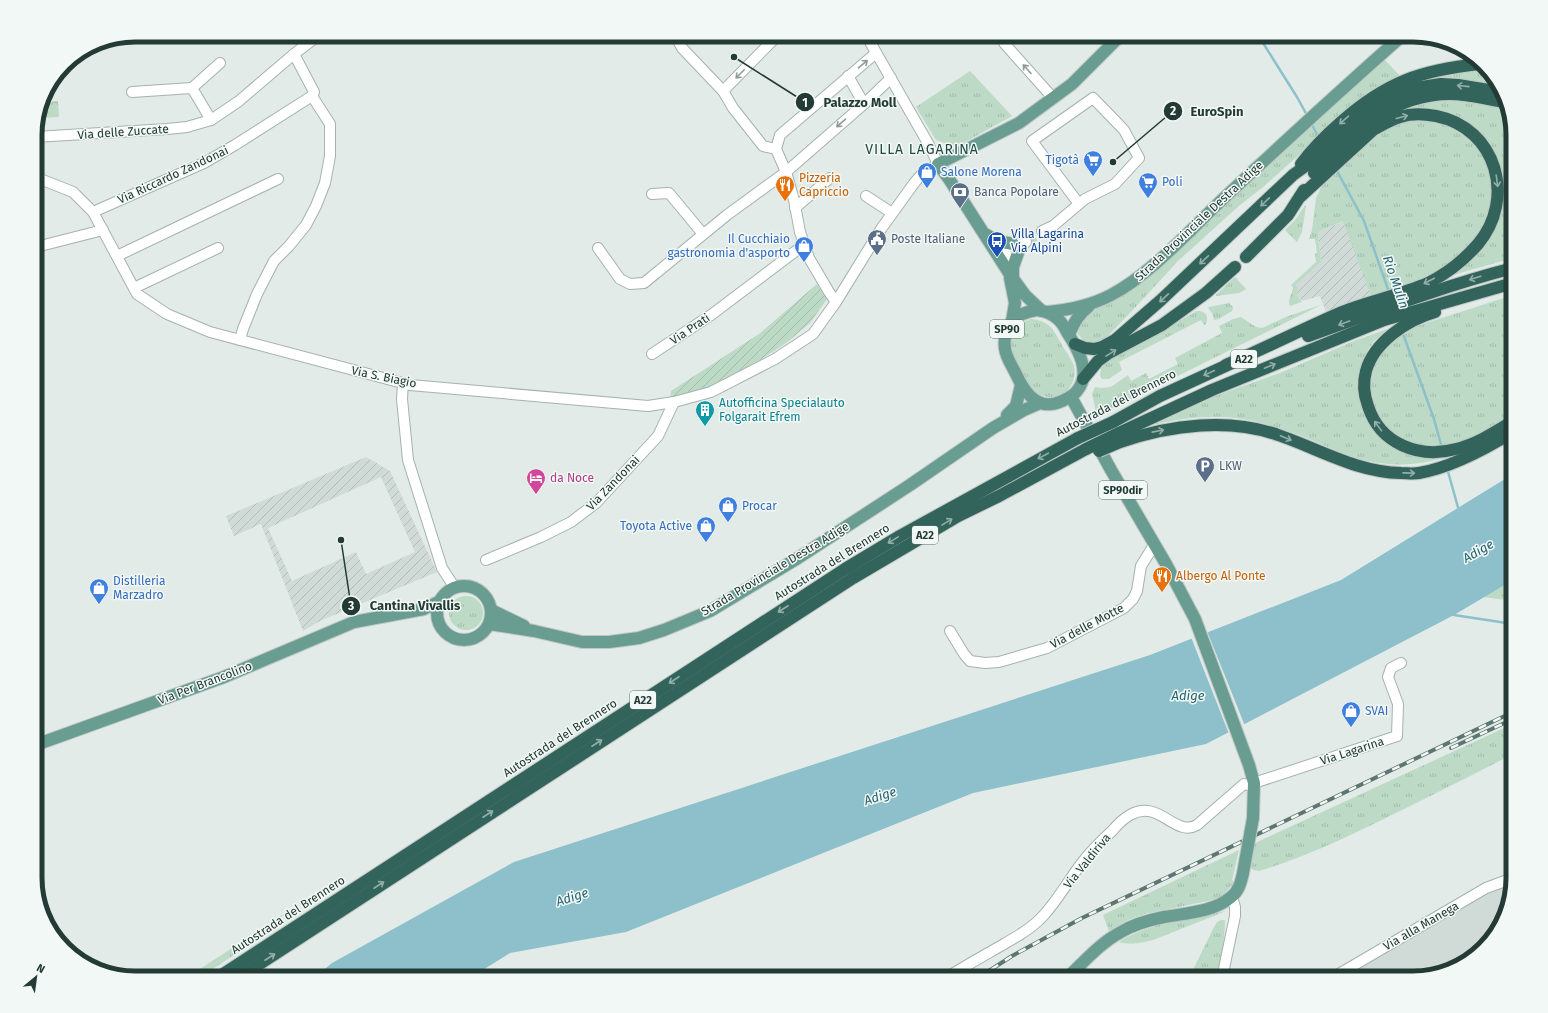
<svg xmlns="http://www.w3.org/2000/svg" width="1548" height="1013" font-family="'Fira Sans',sans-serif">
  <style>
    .built { fill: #d0dad6 }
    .industrial { fill: url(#industrial-furrows); fill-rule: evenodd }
    .grass { fill: url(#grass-tufts) }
    .park { fill: url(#park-crowns) }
    .garden { fill: url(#garden-furrows) }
    .water { fill: #8ec0cb }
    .pier { fill: #e2ebe7 }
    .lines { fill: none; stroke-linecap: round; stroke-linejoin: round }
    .stream { stroke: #8ec0cb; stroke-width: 2.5 }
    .minor-tunnel { stroke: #bcc8c3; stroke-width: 10; stroke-dasharray: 10 5; stroke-linecap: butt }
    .minor-casing { stroke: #a5b2ae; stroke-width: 12 }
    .major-casing { stroke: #c1c8c6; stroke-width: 14 }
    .highway-casing { stroke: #c1c8c6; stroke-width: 14 }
    .minor { stroke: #fff; stroke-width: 10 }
    .major { stroke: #6a9d91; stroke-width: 12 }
    .highway { stroke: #32645b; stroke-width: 12 }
    .rail-casing { stroke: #5e7670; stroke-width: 4 }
    .rail { stroke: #f2f8f5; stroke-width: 2.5; stroke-dasharray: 8; stroke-linecap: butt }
    .major-bridge-casing { stroke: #c1c8c6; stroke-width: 14; stroke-linecap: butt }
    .highway-bridge-casing { stroke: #c1c8c6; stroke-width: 14; stroke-linecap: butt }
    .major-bridge { stroke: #6a9d91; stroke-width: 12 }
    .highway-bridge { stroke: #32645b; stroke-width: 12 }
    .oneway { stroke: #919c9a }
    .oneway2 { stroke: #92aea8 }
    .labels { text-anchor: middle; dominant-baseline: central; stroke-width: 3; stroke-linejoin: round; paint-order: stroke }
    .shield { fill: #f2f8f5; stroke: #61736f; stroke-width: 1 }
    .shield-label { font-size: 11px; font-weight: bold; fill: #233a35 }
    .street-label { font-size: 12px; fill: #233a35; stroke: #f2f8f5 }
    .shop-label { font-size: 12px; fill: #366cbe; stroke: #f2f8f5; text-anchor: start }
    .food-label { font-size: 12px; fill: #c56008; stroke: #f2f8f5; text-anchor: start }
    .service-label { font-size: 12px; fill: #4e5e75; stroke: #f2f8f5; text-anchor: start }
    .transit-label { font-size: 12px; fill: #164399; stroke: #f2f8f5; text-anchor: start }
    .culture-label { font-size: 12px; fill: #0d838f; stroke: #f2f8f5; text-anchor: start }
    .hotel-label { font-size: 12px; fill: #b23c85; stroke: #f2f8f5; text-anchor: start }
    .water-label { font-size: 13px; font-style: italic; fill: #236271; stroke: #f2f8f5 }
    .quarter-label { font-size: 14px; letter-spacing: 1px; fill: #214a42; stroke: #f2f8f5 }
    .rim { fill: none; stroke: #233a35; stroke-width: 5 }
    .leader { fill: none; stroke: #233a35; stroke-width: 1.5 }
    .callout-dot { fill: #233a35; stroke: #f2f8f5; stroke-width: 1.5 }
    .mark-label { font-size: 12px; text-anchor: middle; font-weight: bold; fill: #fff }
    .callout-label { font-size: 13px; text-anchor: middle; font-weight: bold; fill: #233a35; stroke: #f2f8f5; stroke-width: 3; stroke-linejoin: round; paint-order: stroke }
  </style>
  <defs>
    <pattern id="industrial-furrows" width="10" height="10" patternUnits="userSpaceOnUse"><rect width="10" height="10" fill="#d0dad6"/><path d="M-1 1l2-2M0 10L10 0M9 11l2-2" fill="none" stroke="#b2bcb8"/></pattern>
    <pattern id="grass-tufts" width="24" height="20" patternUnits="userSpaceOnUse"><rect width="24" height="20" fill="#bcdac5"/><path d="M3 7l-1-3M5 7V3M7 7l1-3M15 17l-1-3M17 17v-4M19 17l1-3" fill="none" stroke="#a1bcaa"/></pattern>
    <pattern id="park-crowns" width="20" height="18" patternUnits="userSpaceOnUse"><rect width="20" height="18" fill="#bcdac5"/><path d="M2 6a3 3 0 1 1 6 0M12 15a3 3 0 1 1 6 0" fill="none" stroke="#a1bcaa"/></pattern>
    <pattern id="garden-furrows" width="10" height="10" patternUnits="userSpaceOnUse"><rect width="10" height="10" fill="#bcdac5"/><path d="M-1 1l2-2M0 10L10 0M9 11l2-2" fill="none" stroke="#a1bcaa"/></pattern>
  </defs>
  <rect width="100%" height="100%" fill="#e2ebe7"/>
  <path class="built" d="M1511,884L1496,933L1463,965L1413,978H1339L1474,899Z"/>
  <g class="industrial">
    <path d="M1344,221L1371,296L1326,312L1320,296L1302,301L1296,294L1298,289L1296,285L1321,262L1318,232Z"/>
    <path d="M366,457L390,471L437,572L320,621L303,631L261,524L234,536L226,516ZM381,477L415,552L366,574L356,552L292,581L268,528Z"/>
  </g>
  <g class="grass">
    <path d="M1383,58L1401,77L1328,129L1263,187L1240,205L1178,261L1131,312L1103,341L1097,344L1085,342L1078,334L1079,321L1091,311L1103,305Z"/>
    <path d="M1484,68L1500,86L1467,81L1392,90L1413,81Z"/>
    <path d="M970,71L1012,116L956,147L936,140L916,107Z"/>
    <path d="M1455,99L1505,107L1513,135V258L1446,277L1501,209L1503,199L1502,179L1456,118H1380L1414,103Z"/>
    <path d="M1411,120C1425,120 1439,120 1452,127C1463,133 1475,142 1482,152C1498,176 1494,213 1478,236C1453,271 1409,284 1371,296L1343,221L1318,232L1321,262L1296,285L1298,289L1296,294L1302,302L1290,306C1287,299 1293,294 1293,287L1291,285L1316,262L1315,253H1317L1315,239H1309L1312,230L1316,198L1324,181L1381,131L1389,126Z"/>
    <path d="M1305,205L1306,206L1302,232L1297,242L1285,230L1296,219Z"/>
    <path d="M1235,277L1246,289L1239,293L1216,296V295Z"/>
    <path d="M1513,295V413L1470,441L1439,447L1411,445L1386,429L1372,405L1368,379L1372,366L1386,345L1414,327Z"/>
    <path d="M1229,303L1233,307L1232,311L1219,319L1214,320L1212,313L1208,308L1209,307Z"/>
    <path d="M1323,304L1097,416L1092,394L1095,387L1101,388L1111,387L1128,375L1131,381L1146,373L1149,379L1178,364L1175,358L1222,333L1219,326L1233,319L1241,317L1256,327L1262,328L1286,317Z"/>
    <path d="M1197,311C1206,310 1209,317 1206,324L1204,325L1201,320L1119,362L1122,370L1109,379H1102L1100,376L1101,367L1105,362Z"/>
    <path d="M1031,319C1051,321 1054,331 1063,347C1067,353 1072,360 1074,366C1078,384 1062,403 1044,396C1041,395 1037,394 1035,393C1026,386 1009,353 1009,341C1009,336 1013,329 1016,325Z"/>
    <path d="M1390,328L1375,340L1368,349L1359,374L1367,418L1375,432L1391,446L1410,454L1463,451C1427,466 1391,469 1353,457C1340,453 1327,446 1314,441C1295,433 1274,426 1254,421C1219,413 1186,417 1152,425L1207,399L1280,373L1354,341Z"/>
    <path d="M1513,580V601L1483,597Z"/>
    <circle cx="466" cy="613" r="17"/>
    <path d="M1513,724V754C1476,773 1439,792 1402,810C1355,833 1309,856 1259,871L1253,870L1249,866L1255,843Z"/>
    <path d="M1239,850L1232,880L1234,883L1223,895L1217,899L1145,914L1128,920L1109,931L1103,915Z"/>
    <path d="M1226,911L1153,940C1141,943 1131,945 1119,942C1150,922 1190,919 1226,911Z"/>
    <path d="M286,913L243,949L199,978H186Z"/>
    <path d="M1221,920H1225C1225,939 1221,959 1218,978H1189L1214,927L1217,922Z"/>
  </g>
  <path class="park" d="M58,101L59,117L38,118L41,102Z"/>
  <path class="garden" d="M817,284L827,299L810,323L786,343L751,366L701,391L670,399L671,391L759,334Z"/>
  <path class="water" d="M1513,474V580L1454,615L1206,744L973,793L626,932L510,953L470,978H314L332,963L514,862L1150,655L1341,580Z"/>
  <path class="pier" d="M1207,631L1245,726L1229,734L1191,637Z"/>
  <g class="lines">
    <g class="stream">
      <path d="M1258,35L1297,97L1308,117"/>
      <path d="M1311,123L1319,138"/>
      <path d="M1336,169L1364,221L1389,292"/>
      <path d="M1402,331L1434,419L1442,448"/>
      <path d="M1447,468L1459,511"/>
      <path d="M1454,615L1513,624"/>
    </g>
    <path class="minor-tunnel" d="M1026,242L1042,231"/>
    <defs>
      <g id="minor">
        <path d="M675,35L682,48L723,91L733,108L763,146L776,149"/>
        <path d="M1004,35V43L1053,98"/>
        <path d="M848,76L864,104"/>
        <path d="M723,91L778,35"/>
        <path d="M132,92L192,88"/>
        <path d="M211,120L192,88L220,63"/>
        <path d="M35,137L167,129L187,127L211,120L239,101L294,54L319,35"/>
        <path d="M35,177L73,192L93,212L137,294L167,314L210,332L410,385L648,406L674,402L711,392L775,359L813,334L836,302L881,229L915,182L922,174L938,164L929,145L866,35"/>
        <path d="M652,194L669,193L703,234"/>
        <path d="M866,196L892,213"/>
        <path d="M795,208L830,178"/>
        <path d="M93,212L204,163L235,145L312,96L314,92L294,54"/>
        <path d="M1042,231L1053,226L1085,199L1115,184L1139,158L1124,130L1093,98L1032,141L1079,204"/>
        <path d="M1023,244C1012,244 1005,246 999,257C1021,260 1014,251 1026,242"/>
        <path d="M44,245L103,230"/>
        <path d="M598,248L620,279L630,284L644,283L727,215L786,172L864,104L891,78"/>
        <path d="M117,256L278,179"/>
        <path d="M134,288L218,248"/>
        <path d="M836,302L829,292L809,258L800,232L794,200L786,172L776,149L780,135L876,53"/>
        <path d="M240,340L243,329L257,294L274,261L289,246L306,225L316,206L325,183L330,156V124L312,96"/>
        <path d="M652,354L711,315L805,244"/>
        <path d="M403,383L402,399L408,460L442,568L455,588"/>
        <path d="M486,560L541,537L571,522L596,503L658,436L674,402"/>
        <path d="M950,631L964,654L970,661L985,663L999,662L1047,648L1124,608L1133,599L1137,591L1141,566L1154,545"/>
        <path d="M946,978C965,966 985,955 1004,944C1018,936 1032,928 1043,916C1058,900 1068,881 1081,864C1090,852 1101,841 1112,831C1117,825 1123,819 1130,815C1159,798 1175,838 1197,825L1244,784L1248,785L1397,736L1398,704L1388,677L1391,668L1401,663"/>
        <path d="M1222,978L1235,916V907L1232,897"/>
        <path d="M1332,978L1486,888L1513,878"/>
      </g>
      <g id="major">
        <path d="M985,234L997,241L1013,244"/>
        <path d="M1010,278L1015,303L1012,321"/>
        <path d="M1013,279V267L1018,253"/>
        <path d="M1037,310C1045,311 1053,314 1059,320C1062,323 1065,328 1067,332C1078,349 1092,373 1077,391C1073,396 1068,398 1062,401C1055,404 1048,406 1041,403C1029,399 1021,385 1016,374C1012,366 1006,357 1005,349C1002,326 1015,313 1037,310Z"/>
        <path d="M1042,311L1025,295L1009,273L949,179L938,164L1019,123L1072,84L1121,35"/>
        <path d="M1047,312C1069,310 1090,306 1111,295C1150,275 1190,230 1223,199C1282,144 1342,89 1403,35"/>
        <path d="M1069,335C1074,322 1079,314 1089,306"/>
        <path d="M1071,397L1111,470L1166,564L1195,619L1249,765L1254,783L1253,818"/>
        <path d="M1007,415L1016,406L1021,385"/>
        <circle cx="464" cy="613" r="27"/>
        <path d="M491,610L524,626"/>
        <path d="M489,624L534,631L582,642H609L639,638L664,630L710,611L798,558L910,485L993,428L1024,410L1040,403"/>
        <path d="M35,747L41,743L224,677L354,622L424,609L440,601"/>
        <path d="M1067,978C1084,962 1100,943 1121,932C1134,924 1149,920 1164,917C1186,913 1214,912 1231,897C1239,891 1241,882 1243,873"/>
      </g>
      <g id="highway">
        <path d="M1301,164C1313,148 1326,135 1341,122C1386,82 1421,70 1480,64"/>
        <path d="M1314,173C1353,134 1391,94 1450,94C1468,94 1486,99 1504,102"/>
        <path d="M1246,257L1288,215L1304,190"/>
        <path d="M1435,312C1407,320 1374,342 1366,371C1363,382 1364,395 1368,406C1380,444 1419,459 1456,449C1477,444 1495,432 1513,421"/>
        <path d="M1308,336C1375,312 1443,286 1513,268"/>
        <path d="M1075,344L1085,348L1094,349L1102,347L1115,340L1161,300L1293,175L1318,157L1367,112L1383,102L1415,88L1441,84L1458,85L1501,92"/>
        <path d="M1226,365C1265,348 1303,329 1342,312C1370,301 1400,295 1428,283C1446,274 1465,259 1478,244C1516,199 1497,128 1436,116C1425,114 1412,113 1400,117C1390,120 1382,125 1373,130L1301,196"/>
        <path d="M1083,379L1098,361L1109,353L1162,325L1206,293L1235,267"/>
        <path d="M1113,422L1160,396L1234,362"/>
        <path d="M1119,433L1212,390L1384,320L1513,283"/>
        <path d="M1120,442C1170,425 1230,417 1281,436C1321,450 1357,472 1401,473C1407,473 1413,474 1419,473C1449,468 1487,448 1513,432"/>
        <path d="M217,978L845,569L900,536L1078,438"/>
        <path d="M238,978L853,578L958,516L999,496L1086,449"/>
      </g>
    </defs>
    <use href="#minor" class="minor-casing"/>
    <use href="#major" class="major-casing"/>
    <use href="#highway" class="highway-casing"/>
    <use href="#minor" class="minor"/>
    <use href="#major" class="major"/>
    <use href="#highway" class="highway"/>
    <defs>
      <g id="rail">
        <path d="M1451,748L1513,719"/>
        <path d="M978,978L1012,956L1082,918L1513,712"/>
      </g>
    </defs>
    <use href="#rail" class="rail-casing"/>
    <use href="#rail" class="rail"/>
    <defs>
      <path id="major-bridge" d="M1243,873L1253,818"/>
      <g id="highway-bridge">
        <path d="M1078,438L1113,422"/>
        <path d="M1086,449L1119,433"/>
        <path d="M1099,451L1120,442"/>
      </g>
    </defs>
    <use href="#major-bridge" class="major-bridge-casing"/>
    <use href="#highway-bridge" class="highway-bridge-casing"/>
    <use href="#major-bridge" class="major-bridge"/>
    <use href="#highway-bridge" class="highway-bridge"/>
  </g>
  <defs><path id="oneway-shaft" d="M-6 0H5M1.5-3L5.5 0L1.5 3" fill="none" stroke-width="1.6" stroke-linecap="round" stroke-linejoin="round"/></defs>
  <g class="oneway">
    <use href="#oneway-shaft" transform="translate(863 64) rotate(-40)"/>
    <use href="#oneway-shaft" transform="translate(1027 69) rotate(-132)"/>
    <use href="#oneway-shaft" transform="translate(740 74) rotate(135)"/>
    <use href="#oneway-shaft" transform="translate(841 123) rotate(139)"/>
  </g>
  <g class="oneway2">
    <use href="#oneway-shaft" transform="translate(1463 86) rotate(-174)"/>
    <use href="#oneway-shaft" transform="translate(1402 117) rotate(-15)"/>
    <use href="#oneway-shaft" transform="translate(1344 120) rotate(139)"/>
    <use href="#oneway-shaft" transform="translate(1497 181) rotate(82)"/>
    <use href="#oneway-shaft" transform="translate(1265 202) rotate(136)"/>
    <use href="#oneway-shaft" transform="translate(1204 260) rotate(137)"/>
    <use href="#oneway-shaft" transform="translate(1475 278) rotate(162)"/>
    <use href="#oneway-shaft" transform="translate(1429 281) rotate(153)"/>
    <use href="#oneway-shaft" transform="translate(1164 298) rotate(137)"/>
    <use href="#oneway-shaft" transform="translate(1344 323) rotate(160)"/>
    <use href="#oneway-shaft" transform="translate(1111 353) rotate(-32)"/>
    <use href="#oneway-shaft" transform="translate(1270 366) rotate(-22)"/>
    <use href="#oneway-shaft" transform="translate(1209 373) rotate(155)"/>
    <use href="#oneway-shaft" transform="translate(1378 426) rotate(-126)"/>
    <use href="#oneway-shaft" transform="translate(1158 431) rotate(-11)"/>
    <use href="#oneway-shaft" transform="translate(1286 438) rotate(23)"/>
    <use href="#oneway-shaft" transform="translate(1043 456) rotate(152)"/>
    <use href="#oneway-shaft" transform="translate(1409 473) rotate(1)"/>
    <use href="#oneway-shaft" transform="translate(947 522) rotate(-31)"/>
    <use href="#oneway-shaft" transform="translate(893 540) rotate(149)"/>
    <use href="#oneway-shaft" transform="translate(783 609) rotate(147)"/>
    <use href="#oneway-shaft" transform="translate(674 680) rotate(147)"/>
    <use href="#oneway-shaft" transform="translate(597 743) rotate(-33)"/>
    <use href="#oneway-shaft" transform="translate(488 814) rotate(-33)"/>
    <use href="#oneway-shaft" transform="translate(379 885) rotate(-33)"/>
    <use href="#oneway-shaft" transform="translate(270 957) rotate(-33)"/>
  </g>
  <defs>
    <symbol id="supermarket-pin" viewBox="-11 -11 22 30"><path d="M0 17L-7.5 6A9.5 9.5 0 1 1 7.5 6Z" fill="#3f7fe0" stroke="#f2f8f5"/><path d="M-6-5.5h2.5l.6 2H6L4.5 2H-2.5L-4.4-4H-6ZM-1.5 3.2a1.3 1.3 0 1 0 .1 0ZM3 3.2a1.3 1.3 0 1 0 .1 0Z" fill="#fff"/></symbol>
    <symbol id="shop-pin" viewBox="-11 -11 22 30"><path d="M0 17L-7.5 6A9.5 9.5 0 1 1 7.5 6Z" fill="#3f7fe0" stroke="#f2f8f5"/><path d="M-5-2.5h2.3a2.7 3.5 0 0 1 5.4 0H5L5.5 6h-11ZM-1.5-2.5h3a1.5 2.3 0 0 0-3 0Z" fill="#fff"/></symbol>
    <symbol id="restaurant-pin" viewBox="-11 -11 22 30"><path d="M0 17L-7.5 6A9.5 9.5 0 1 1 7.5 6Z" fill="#e8710a" stroke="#f2f8f5"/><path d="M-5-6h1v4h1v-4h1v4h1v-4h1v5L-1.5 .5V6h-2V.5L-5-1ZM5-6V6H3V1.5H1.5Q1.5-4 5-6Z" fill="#fff"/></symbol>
    <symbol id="bank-pin" viewBox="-11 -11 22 30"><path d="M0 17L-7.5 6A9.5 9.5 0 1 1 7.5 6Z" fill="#5c6f8a" stroke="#f2f8f5"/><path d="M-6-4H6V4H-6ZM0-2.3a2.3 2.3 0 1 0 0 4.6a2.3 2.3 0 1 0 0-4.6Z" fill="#fff"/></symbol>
    <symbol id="civic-pin" viewBox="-11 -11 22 30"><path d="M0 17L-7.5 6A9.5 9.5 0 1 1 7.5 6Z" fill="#5c6f8a" stroke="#f2f8f5"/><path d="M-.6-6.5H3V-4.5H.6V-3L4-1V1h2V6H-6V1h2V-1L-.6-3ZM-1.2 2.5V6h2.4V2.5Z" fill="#fff"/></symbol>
    <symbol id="bus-pin" viewBox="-11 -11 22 30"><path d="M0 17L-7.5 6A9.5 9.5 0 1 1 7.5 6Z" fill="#1a4fb4" stroke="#f2f8f5"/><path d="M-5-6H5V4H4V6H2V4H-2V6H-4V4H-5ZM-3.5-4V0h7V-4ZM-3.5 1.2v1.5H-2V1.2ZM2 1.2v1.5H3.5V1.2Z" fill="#fff"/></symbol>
    <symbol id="building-pin" viewBox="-11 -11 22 30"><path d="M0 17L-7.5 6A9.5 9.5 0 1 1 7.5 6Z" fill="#0f9aa8" stroke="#f2f8f5"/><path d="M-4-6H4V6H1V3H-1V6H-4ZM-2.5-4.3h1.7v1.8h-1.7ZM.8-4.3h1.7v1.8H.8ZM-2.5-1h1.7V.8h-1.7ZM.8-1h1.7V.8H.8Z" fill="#fff"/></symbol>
    <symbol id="parking-pin" viewBox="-11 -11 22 30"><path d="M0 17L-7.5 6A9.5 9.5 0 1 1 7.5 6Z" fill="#5c6f8a" stroke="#f2f8f5"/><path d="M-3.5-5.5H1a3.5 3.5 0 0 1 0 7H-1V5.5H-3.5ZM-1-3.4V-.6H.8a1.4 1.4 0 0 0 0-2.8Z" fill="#fff"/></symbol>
    <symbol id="hotel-pin" viewBox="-11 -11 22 30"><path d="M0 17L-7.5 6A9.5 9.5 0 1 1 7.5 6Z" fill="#d1479c" stroke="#f2f8f5"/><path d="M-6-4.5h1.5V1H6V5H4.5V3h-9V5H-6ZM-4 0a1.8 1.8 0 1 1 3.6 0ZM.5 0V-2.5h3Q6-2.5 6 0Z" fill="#fff"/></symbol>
  </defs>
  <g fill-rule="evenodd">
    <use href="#supermarket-pin" x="1082" y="149" width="22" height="30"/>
    <use href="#shop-pin" x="916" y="161" width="22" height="30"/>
    <use href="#supermarket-pin" x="1137" y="171" width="22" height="30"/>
    <use href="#restaurant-pin" x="774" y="174" width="22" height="30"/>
    <use href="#bank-pin" x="949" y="181" width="22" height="30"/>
    <use href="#civic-pin" x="866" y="228" width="22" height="30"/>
    <use href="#bus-pin" x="986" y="230" width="22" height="30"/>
    <use href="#shop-pin" x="793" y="235" width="22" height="30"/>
    <use href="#building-pin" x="694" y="399" width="22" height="30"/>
    <use href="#parking-pin" x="1194" y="455" width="22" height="30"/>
    <use href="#hotel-pin" x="525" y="467" width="22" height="30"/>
    <use href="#shop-pin" x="717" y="495" width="22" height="30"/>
    <use href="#shop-pin" x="695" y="515" width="22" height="30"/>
    <use href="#restaurant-pin" x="1151" y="565" width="22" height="30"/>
    <use href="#shop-pin" x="88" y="577" width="22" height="30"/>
    <use href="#shop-pin" x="1340" y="700" width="22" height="30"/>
  </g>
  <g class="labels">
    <g class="shield">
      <rect x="990" y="320" width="34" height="18" rx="3"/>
      <rect x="1231" y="350" width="26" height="18" rx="3"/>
      <rect x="1099" y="481" width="48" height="18" rx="3"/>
      <rect x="912" y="526" width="26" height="18" rx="3"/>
      <rect x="630" y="691" width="26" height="18" rx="3"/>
    </g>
    <g class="shield-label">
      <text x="1007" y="329">SP90</text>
      <text x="1244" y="359">A22</text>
      <text x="1123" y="490">SP90dir</text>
      <text x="925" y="535">A22</text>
      <text x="643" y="700">A22</text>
    </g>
    <g class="street-label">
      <text transform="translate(123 132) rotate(-4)">Via delle Zuccate</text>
      <text transform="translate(173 175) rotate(-25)">Via Riccardo Zandonai</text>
      <text transform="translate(1199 221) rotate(-43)">Strada Provinciale Destra Adige</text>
      <text transform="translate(690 329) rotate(-34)">Via Prati</text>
      <text transform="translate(384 377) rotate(12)">Via S. Biagio</text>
      <text transform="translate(1116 403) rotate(-27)">Autostrada del Brennero</text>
      <text transform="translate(613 483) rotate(-46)">Via Zandonai</text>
      <text transform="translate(832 562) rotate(-32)">Autostrada del Brennero</text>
      <text transform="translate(775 569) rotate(-31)">Strada Provinciale Destra Adige</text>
      <text transform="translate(1087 626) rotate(-28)">Via delle Motte</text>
      <text transform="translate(205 683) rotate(-21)">Via Per Brancolino</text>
      <text transform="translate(560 738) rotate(-33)">Autostrada del Brennero</text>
      <text transform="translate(1352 751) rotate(-18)">Via Lagarina</text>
      <text transform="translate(1087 861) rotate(-51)">Via Valdiriva</text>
      <text transform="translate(288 915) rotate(-33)">Autostrada del Brennero</text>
      <text transform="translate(1421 926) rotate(-30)">Via alla Manega</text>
    </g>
    <g class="shop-label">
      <text x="1079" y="160" text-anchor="end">Tigotà</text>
      <text x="941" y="172">Salone Morena</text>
      <text x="1162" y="182">Poli</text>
      <text x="790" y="239" text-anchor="end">Il Cucchiaio<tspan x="790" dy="14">gastronomia d'asporto</tspan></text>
      <text x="742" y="506">Procar</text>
      <text x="692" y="526" text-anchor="end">Toyota Active</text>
      <text x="113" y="581">Distilleria<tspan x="113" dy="14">Marzadro</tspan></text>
      <text x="1365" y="711">SVAI</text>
    </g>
    <g class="food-label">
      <text x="799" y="178">Pizzeria<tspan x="799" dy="14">Capriccio</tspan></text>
      <text x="1176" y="576">Albergo Al Ponte</text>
    </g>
    <g class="service-label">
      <text x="974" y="192">Banca Popolare</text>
      <text x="891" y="239">Poste Italiane</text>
      <text x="1219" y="466">LKW</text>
    </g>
    <g class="transit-label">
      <text x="1011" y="234">Villa Lagarina<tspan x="1011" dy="14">Via Alpini</tspan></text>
    </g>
    <g class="culture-label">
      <text x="719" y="403">Autofficina Specialauto<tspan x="719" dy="14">Folgarait Efrem</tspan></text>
    </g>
    <g class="hotel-label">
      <text x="550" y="478">da Noce</text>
    </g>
    <g class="water-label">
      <text transform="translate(1396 282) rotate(71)">Rio Mulin</text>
      <text transform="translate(1478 551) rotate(-30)">Adige</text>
      <text x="1188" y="695">Adige</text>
      <text transform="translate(880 796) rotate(-18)">Adige</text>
      <text transform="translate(572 897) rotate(-18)">Adige</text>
    </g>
    <g class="quarter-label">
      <text x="922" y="149">VILLA LAGARINA</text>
    </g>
  </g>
  <path d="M0 0H1548V1013H0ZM135 42H1413A93 93 0 0 1 1506 135V878A93 93 0 0 1 1413 971H135A93 93 0 0 1 42 878V135A93 93 0 0 1 135 42Z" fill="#f2f8f5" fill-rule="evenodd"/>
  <path class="rim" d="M135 42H1413A93 93 0 0 1 1506 135V878A93 93 0 0 1 1413 971H135A93 93 0 0 1 42 878V135A93 93 0 0 1 135 42Z"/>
  <path class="leader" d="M734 57L805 102M1113 162L1173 111M341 540L351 606"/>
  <g class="callout-dot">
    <circle cx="734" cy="57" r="4"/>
    <circle cx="1113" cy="162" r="4"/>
    <circle cx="341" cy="540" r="4"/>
    <circle cx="805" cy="102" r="10"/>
    <circle cx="1173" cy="111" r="10"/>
    <circle cx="351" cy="606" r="10"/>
  </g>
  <g class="mark-label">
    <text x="805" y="107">1</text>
    <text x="1173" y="115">2</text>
    <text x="351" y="610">3</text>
  </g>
  <g class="callout-label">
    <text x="860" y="107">Palazzo Moll</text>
    <text x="1217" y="116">EuroSpin</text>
    <text x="415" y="610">Cantina Vivallis</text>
  </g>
  <g transform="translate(36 977) rotate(29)" stroke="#f2f8f5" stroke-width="3" paint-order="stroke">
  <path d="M0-3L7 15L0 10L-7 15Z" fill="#233a35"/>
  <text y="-6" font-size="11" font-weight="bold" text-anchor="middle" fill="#233a35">N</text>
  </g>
</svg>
